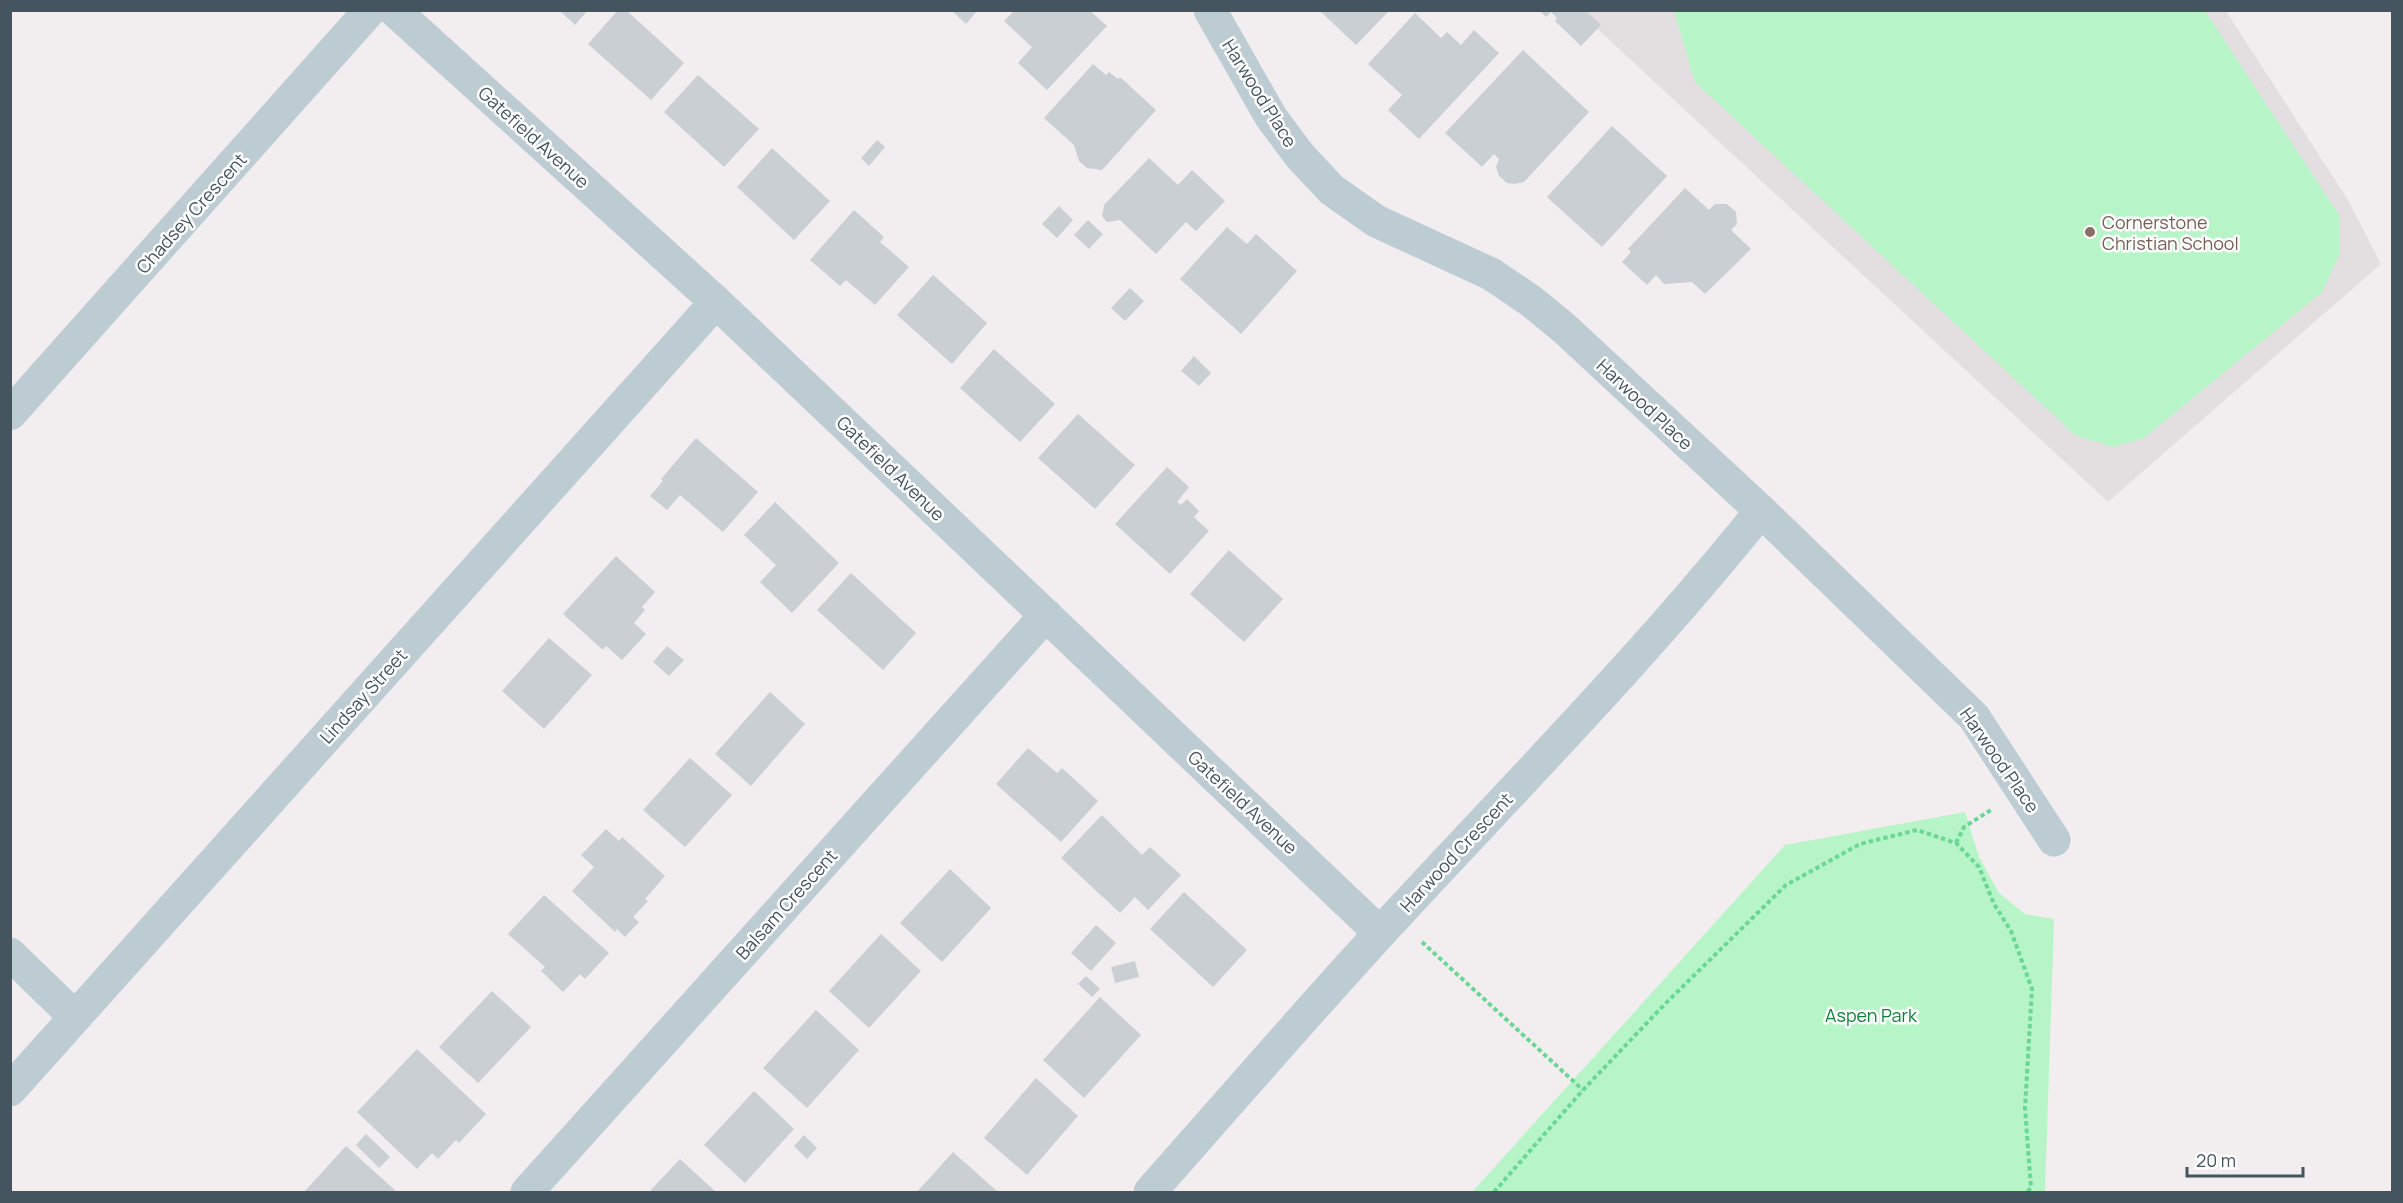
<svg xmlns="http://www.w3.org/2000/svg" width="2403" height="1203" font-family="Manrope,sans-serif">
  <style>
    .education { fill: #e3dfe1 }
    .green { fill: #b7f5c8 }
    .building { fill: #cacfd4 }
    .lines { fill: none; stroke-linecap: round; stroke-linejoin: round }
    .path { stroke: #6bd795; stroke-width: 4; stroke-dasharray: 4.5 3; stroke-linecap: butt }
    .minor { stroke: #bdccd3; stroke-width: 33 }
    .education-dot { fill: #8d6e63; stroke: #fff; stroke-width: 2 }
    .labels { text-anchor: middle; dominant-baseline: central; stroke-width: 5; stroke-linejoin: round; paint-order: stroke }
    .street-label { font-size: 18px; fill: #44555f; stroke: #fff }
    .education-label { font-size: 18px; fill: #785e54; stroke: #fff; text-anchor: start }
    .park-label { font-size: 18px; fill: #0b8439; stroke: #fff }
  </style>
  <rect width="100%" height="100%" fill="#f2eeef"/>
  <path class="education" d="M1578,11H2226L2348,200L2381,264L2108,502Z"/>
  <g class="green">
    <path d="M1674,11H2205L2339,215V255L2322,292L2144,438L2113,447L2075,435L1695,82Z"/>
    <path d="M1965,812L1979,857L1999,893L2025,914L2054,919L2045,1192H1472L1785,845Z"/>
  </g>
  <g class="building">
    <path d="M559,10H588L575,25Z"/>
    <path d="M618,10H626L684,63L651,100L588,44Z"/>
    <path d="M951,10H978L966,24Z"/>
    <path d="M1015,10H1089L1107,26L1047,90L1018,63L1032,47L1004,21Z"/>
    <path d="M1319,10H1390L1356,45Z"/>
    <path d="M1539,10H1585L1601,25L1581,46L1555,21L1557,18L1551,12L1546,17Z"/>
    <path d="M1415,13L1441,38L1447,32L1461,45L1474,30L1499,53L1419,139L1388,110L1402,95L1368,64Z"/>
    <path d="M1523,50L1589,112L1524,182L1515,184L1507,183L1499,176L1496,167L1499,159L1494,154L1482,167L1445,133Z"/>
    <path d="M1093,64L1106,75L1109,72L1118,79L1120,77L1156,110L1102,170L1087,168L1079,161L1074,145L1044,118Z"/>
    <path d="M698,75L759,129L724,167L664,112Z"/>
    <path d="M1612,126L1667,176L1602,247L1547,197Z"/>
    <path d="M877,140L885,147L869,166L861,158Z"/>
    <path d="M772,148L830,201L794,240L737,187Z"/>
    <path d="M1149,158L1178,185L1192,170L1225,201L1196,231L1186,222L1156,254L1120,220L1107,222L1102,216L1104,205Z"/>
    <path d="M1685,188L1709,210L1715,204H1727L1736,212L1737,224L1731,230L1751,249L1705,294L1692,282L1664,284L1656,275L1647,285L1622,262L1631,252L1628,249Z"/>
    <path d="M1059,206L1073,220L1057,238L1042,224Z"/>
    <path d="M854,210L884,237L880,242L909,267L875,305L846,280L840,286L810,260Z"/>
    <path d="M1088,220L1103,234L1089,249L1074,235Z"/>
    <path d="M1227,227L1247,244L1256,234L1297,271L1241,334L1180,279Z"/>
    <path d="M933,275L987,323L952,364L897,315Z"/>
    <path d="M1130,288L1144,301L1125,321L1111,308Z"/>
    <path d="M994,349L1055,404L1020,442L960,388Z"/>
    <path d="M1194,356L1211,373L1199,386L1181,371Z"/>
    <path d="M1078,414L1135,465L1095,509L1038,458Z"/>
    <path d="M696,438L758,492L723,532L680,495L667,510L650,496L663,481L661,479Z"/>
    <path d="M1167,467L1189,487L1177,502L1181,505L1187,499L1199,511L1194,517L1209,531L1170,574L1115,524Z"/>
    <path d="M775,502L839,563L792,613L760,582L776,565L744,535Z"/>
    <path d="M1229,550L1283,599L1244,642L1190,594Z"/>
    <path d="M616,556L655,592L642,607L645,610L634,623L646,634L622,660L606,646L603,650L563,614Z"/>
    <path d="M851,573L916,633L883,670L817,610Z"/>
    <path d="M549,638L592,675L544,729L502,691Z"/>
    <path d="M667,646L684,660L669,676L653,662Z"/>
    <path d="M770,692L805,724L751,786L715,754Z"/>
    <path d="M1028,748L1057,773L1062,768L1098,801L1061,842L996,784Z"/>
    <path d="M690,758L732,795L685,847L643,810Z"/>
    <path d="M1102,815L1142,855L1150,847L1181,875L1148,910L1135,897L1120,913L1061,858Z"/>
    <path d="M606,829L619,841L622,837L665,876L645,899L648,901L633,917L639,922L625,937L617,929L615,932L572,891L594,867L581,855Z"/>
    <path d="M950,869L991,908L942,962L900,923Z"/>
    <path d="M1184,892L1247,950L1213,987L1150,929Z"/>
    <path d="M544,895L609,953L585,979L580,974L563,992L541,971L545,967L508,934Z"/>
    <path d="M1096,925L1116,943L1091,971L1071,953Z"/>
    <path d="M881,934L921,971L869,1028L829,991Z"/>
    <path d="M1135,961L1139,977L1115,983L1111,967Z"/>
    <path d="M1086,976L1100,989L1092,997L1078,984Z"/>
    <path d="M492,991L531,1027L478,1083L439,1047Z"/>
    <path d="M1100,997L1141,1035L1084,1098L1043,1060Z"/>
    <path d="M816,1010L859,1050L807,1108L763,1068Z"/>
    <path d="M417,1049L486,1114L459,1143L456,1140L438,1159L432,1153L417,1169L357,1112Z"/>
    <path d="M1036,1078L1078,1116L1027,1175L984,1138Z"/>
    <path d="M754,1091L794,1129L745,1183L704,1145Z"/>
    <path d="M366,1134L390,1157L379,1168L356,1145Z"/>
    <path d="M804,1135L817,1148L807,1159L794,1146Z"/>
    <path d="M346,1146L397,1192H304Z"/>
    <path d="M953,1152L998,1192H917Z"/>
    <path d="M680,1159L716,1192H649Z"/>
  </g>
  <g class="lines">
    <g class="path">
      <path d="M1956,843L1964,827L1991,810"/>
      <path d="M1422,942L1583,1090"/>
      <path d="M1494,1192L1583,1090L1664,1005L1786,885L1860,844L1917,830L1956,843L1979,867L1994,904L2011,931L2032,989L2025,1108L2031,1188L2027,1192"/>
    </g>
    <g class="minor">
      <path d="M394,10L716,302L1380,933"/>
      <path d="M1210,10L1271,117L1300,156L1332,190L1376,221L1491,274L1531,301L1565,329L1761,511L1974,717L2054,840"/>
      <path d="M10,414L370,10"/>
      <path d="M10,954L75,1017"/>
      <path d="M10,1090L716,302"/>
      <path d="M527,1192L1046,615"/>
      <path d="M1150,1192C1227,1105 1303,1017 1382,931C1510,792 1643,658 1761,511"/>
    </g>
  </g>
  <circle class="education-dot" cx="2090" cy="232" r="6"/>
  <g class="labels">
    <g class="street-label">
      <text transform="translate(1260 93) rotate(58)">Harwood Place</text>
      <text transform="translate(534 137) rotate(42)">Gatefield Avenue</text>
      <text transform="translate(191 213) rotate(-48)">Chadsey Crescent</text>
      <text transform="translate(1645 404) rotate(43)">Harwood Place</text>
      <text transform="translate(891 468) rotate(44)">Gatefield Avenue</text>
      <text transform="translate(363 696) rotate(-48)">Lindsay Street</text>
      <text transform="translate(2000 760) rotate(55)">Harwood Place</text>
      <text transform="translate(1243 802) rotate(43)">Gatefield Avenue</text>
      <text transform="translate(1456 852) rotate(-47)">Harwood Crescent</text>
      <text transform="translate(786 904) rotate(-48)">Balsam Crescent</text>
    </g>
    <g class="education-label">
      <text x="2102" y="222">Cornerstone<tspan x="2102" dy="21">Christian School</tspan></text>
    </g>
    <g class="park-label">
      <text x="1871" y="1015">Aspen Park</text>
    </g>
  </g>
  <rect width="2403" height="1203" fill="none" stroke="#44555f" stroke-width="24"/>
  <path d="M2187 1167v9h116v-9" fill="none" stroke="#44555f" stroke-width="3"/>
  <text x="2196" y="1167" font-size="18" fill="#44555f" stroke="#ffffff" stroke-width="4.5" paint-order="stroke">20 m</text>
</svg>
